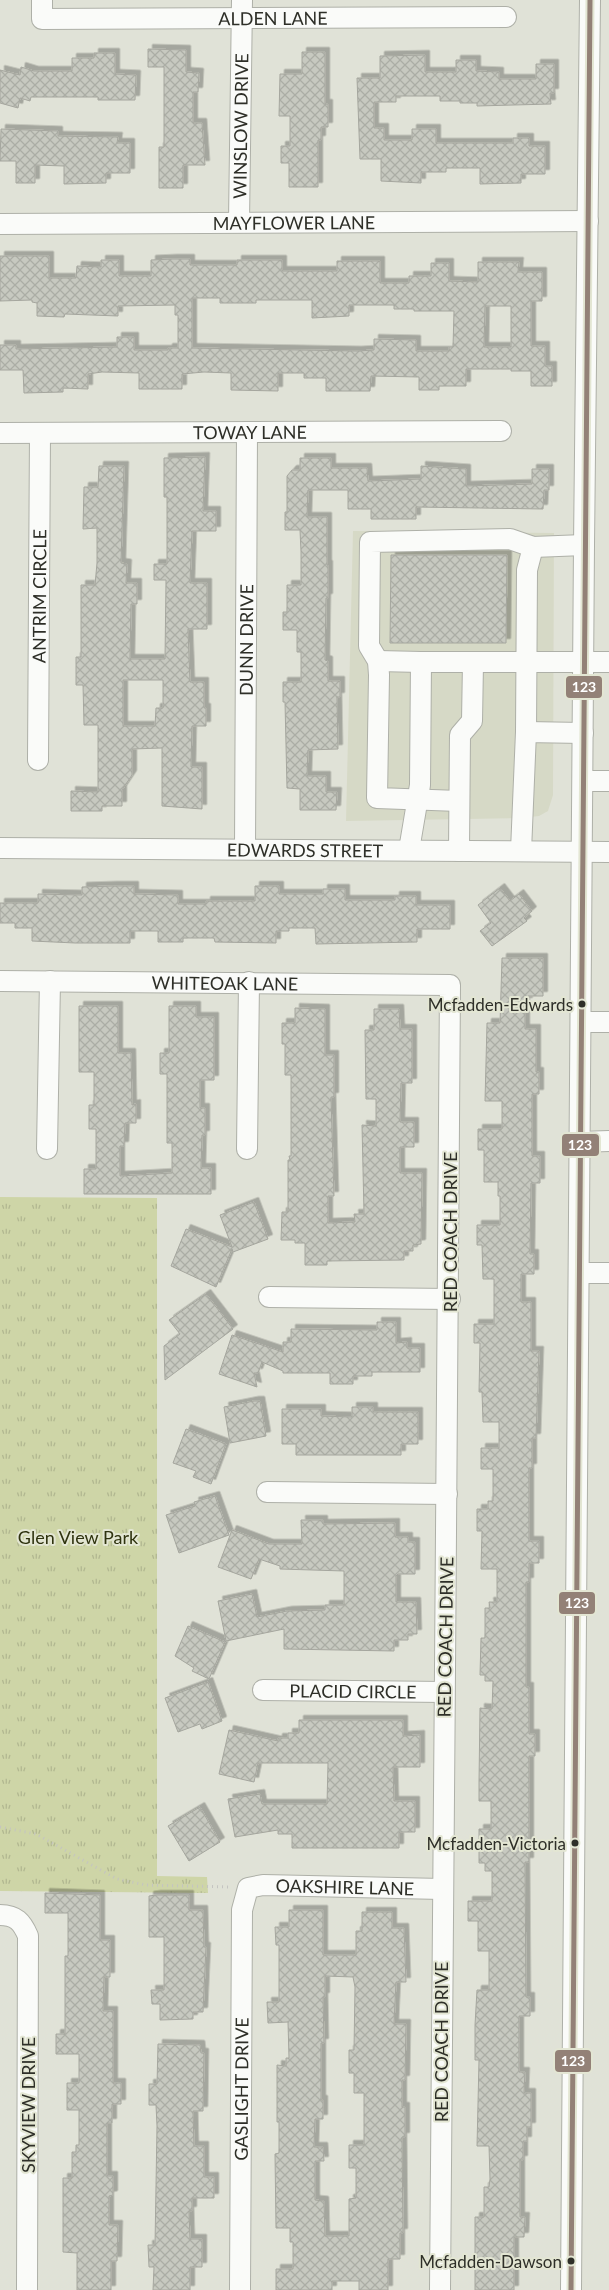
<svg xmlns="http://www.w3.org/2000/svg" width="609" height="2290" font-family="Lato,sans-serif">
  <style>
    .built { fill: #d6d9c6 }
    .park { fill: url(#park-tufts) }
    .building { fill: url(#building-cross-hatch); stroke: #a5a69e; fill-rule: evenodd; filter: url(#shadow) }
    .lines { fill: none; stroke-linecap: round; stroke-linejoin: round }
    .minor-casing { stroke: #aeb0a8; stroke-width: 22 }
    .path { stroke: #c4c4c1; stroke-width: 3; stroke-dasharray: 1 4; stroke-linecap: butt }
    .minor { stroke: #fafbf9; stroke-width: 20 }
    .bus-1-casing { stroke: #e3e6d3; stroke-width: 9 }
    .bus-1 { stroke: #938177; stroke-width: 5 }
    .bus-dot { fill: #2e2f28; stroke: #e3e6d3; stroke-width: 2 }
    .labels { text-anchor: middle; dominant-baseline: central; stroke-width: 4; stroke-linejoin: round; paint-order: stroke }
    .bus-label { font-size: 17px; fill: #2e2f28; stroke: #e3e6d3; text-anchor: end }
    .street-label { font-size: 18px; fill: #2e2f28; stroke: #e3e6d3 }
    .park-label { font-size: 18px; fill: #2f330f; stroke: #e3e6d3 }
    .line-badge { stroke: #e3e6d3; stroke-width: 2 }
    .badge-label { font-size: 14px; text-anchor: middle; font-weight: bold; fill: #fff }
  </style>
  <defs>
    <pattern id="park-tufts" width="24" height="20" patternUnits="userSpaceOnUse" patternTransform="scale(1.25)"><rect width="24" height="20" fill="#ced5a7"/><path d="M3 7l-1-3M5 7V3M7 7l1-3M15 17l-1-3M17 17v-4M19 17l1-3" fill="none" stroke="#b1b790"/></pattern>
    <pattern id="building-cross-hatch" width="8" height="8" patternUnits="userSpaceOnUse" patternTransform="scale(1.25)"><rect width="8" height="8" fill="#c7c9c0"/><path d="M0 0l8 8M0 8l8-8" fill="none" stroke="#abada5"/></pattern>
    <filter id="shadow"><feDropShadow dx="4.5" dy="-4.5" stdDeviation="0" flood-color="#0004"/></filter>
  </defs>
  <rect width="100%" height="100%" fill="#e0e2d7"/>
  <path class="built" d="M353,531L554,533L553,795L548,811L539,816L521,818L346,821Z"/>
  <path class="park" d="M0,1197L157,1198V1876L207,1877L208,1893L0,1891Z"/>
  <g class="building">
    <path d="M148,49L186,50V72L199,73L198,92H193V123H202L205,165H183V188H159V147H164V67H148Z"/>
    <path d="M302,52H325V104H328V127H321V140H318V187H289V163H281V146H290V116H279L280,74H302Z"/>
    <path d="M94,53H115V74L136,75L135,100H98V97H31L30,101L20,98L18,108L0,103V70L20,75L21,67L34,71H72V58H94Z"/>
    <path d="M425,55V72H456V60H476V71L499,72V79H536V64H554V93H550L551,104L477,106V103H460V101H440V96H396V102H374V128H384V140H412V129H436V143H513V138H529V146H545V174H521V183L480,184V168H446V172H421V183L381,181V159H360L357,78H380V56Z"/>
    <path d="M1,129L58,131V136L118,137L117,143H130V173H106V183L64,184V166L35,165V183H16V161H0Z"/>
    <path d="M0,256H49V278H76L77,266L101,267V260H119V276H151V260L172,259H190V265H237V260H282V271H337V261H380V283H409V276H431V263H449V281L478,282V262H519L518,272H542V301H531V346H545V366H552V386H531V371H511V369H466V386H439V390H419V377L371,376L370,391H326V378H304V373H278V391L231,390V373L204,372L182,374V389H139V373L102,372L88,374V389L63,388V392L24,393L23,370H0V345H16V349L117,347V337H134V350H168V348H178V315H175V305L118,306V316L65,314L64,317L37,316V303L32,302V300L0,301ZM192,298H220V303H256V300H312V318L349,316V305H394V309H414V311H454L453,347H449V351H416V340L374,339V350L357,351L192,348ZM485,306H511V347H484Z"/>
    <path d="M205,457L203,511H216V531H192L190,583H207V629H188L190,682H204V708H206V726H192L191,767H202V809L162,806V748L132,749V775L122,790V806H102V811H71V791L98,792V725H84L83,685H76V657H81V585H95L97,563V528L83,529L84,487H98L99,466H124L121,563L127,564L126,583H137V604H131L130,659H165L166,580H154V564H167V497H164V458ZM123,680H163V708H156L155,726H123Z"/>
    <path d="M300,458H331V468H367L368,481L421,479V466L466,469V486L532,484V469H549V490H544L543,509L416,507V519H371V509H348V490H308L307,517H327V565H328V598H326L325,660L328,661V681H340V697H337L338,749L308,750L307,776H326V792H337L336,810H300V789L287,788L285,702H283V682H301V652H297V630H283V612H287V585H301V552L300,530H285V512H287V476L292,470H300Z"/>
    <path d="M391,555H507L506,643H390Z"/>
    <path d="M112,886H134V894L178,895V904H206V901H255V886H279V894H323V889H345V900H395V896H416V905H450V929H417V942L316,944L315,928H289V931H276V943L215,942L214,938H183V942H158V931H130V943H75L32,941V928H15V923H0V903H38V894L82,895V887Z"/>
    <path d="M500,888L510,901L519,894L532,911L524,918L527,921L492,946L480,931L491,923L478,905Z"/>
    <path d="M502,958H543V996H528V1002H525V1029H536V1072H539V1094H532V1156H540V1183H531L530,1254H534V1274H521V1302H531V1351H539L536,1438H532V1468H529V1541H539V1563H529V1582H526V1687H529V1734H535V1756H529V1862H525L526,1997H530V2016H519V2072H525L524,2093H531V2127H527V2141H523V2160H520V2217H525L524,2237H514V2290H475V2217H484V2187H489L490,2179L489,2146H477L479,2060H475V2025L477,1990H489V1951H478V1921H468V1901H492V1871H485V1863H479V1829H491V1801H479V1782L480,1708L492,1709L493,1681H485V1675H480L481,1638H485V1608H490L489,1602H497V1569H481L482,1531H477V1509H488V1501H493V1469H481V1448H499V1422H483L482,1392H479L480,1343H474V1324H494V1279H483L482,1245H477V1225H500V1196H498V1182H484V1150H478V1129H502V1101H485L487,1023H500Z"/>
    <path d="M79,1006H118V1053H131L132,1105L136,1104V1123H125L124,1146H120V1176L172,1173V1143H167V1074H160V1053H169V1006H196V1017H214V1080H200V1108H205V1135H202L201,1168H211V1194H84V1169H96V1129H89V1105H94V1072H79Z"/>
    <path d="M295,1008L325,1009V1055H334V1097H331L334,1196H328V1223L355,1222L354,1214H364L362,1125L376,1126V1099H366L365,1030H374V1009H399L400,1029H412V1083H401L400,1122H414V1147H400V1173H422L421,1244L413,1245V1251H404V1260L327,1261V1265H305V1243H295V1240H281L282,1212H288V1160H290L289,1156H291V1075H285V1044H282V1023H295Z"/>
    <path d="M254,1202L268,1239L233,1252L232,1249L216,1287L171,1266L186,1229L232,1247L220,1215Z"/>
    <path d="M206,1294L233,1329L165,1380L164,1346L180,1334L169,1320Z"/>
    <path d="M377,1322H396V1343L407,1342V1348H420V1372H372V1376H353V1384H330V1373H283V1371L262,1362L258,1373H254L257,1387L219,1374L232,1335L283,1352V1342H291V1329L377,1330Z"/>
    <path d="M254,1401H260L266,1436L230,1443L224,1407Z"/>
    <path d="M352,1407H373V1412H418V1444H401V1455H296V1444H282V1409H321V1416L352,1417Z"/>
    <path d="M186,1429L226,1444L211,1484L193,1477L196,1471L173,1463Z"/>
    <path d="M215,1496L229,1535L179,1553L166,1515L195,1506L194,1502Z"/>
    <path d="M301,1520H323V1524L395,1523V1537H408V1542H415V1574H398L396,1576V1602H416L417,1634H408V1640H394V1651L284,1649V1629L226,1641L218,1601L252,1594L257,1617L287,1611L325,1610V1605H344V1571L280,1569V1566L259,1559L251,1579L218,1567L232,1530L269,1544H302Z"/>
    <path d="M188,1626L225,1642L209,1679L192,1671L194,1668L175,1656Z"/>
    <path d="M208,1682L222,1721L202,1729L200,1724L178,1732L165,1698Z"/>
    <path d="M299,1720H403V1736L420,1735V1767H393L394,1801H415V1832H399V1848H292V1834H278V1830L235,1837L228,1799L260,1794L262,1804H327L328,1763H258L254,1782L219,1774L229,1730L278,1741V1738H288V1733H299Z"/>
    <path d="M200,1807L220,1842L189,1861L168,1826Z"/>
    <path d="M45,1893L100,1895V1940H110V1977H104L103,2011H113V2083H121V2104H112V2123H107V2176H113V2195L109,2196V2225H118L117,2261H111V2290H77V2253L63,2252V2178H72V2152H76V2145H79V2110H67V2083H79V2054H56V2034H65V1956H68V1913H45Z"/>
    <path d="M156,1895H189V1910H203L204,1947H206L203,2012H193V2019L160,2020V2004H152L151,1990H164V1937H149V1896Z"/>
    <path d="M289,1910H323V1955H356V1931H362V1912H392V1928H404L406,1982H396L394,2024H406L405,2080H402V2107H405V2137H402L403,2233H400V2259H388V2290H359V2281H332V2290H276V2269H293V2242H290V2228H276L275,2154L279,2153V2122H277V2065L286,2066V2058H289L288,2022L268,2023L267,2002H279V1945H276L275,1927H289ZM325,1976L353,1977L355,1987L354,2050H349V2073H354V2093H364V2145H349V2168H356V2198L349,2199V2236H325L324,2201L315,2200V2161H324L323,2147H314L315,2119H323V2100H321V2043H324L323,1997H325Z"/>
    <path d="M158,2044L200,2045L201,2053H204L203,2111H193L194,2146H204V2177H214V2198H192V2211H189L190,2239H202V2267H190V2290H153L154,2267H149L148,2245H155L157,2126L156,2105H149V2084H157Z"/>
  </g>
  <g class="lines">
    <defs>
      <g id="minor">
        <path id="s1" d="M42,0V19L506,17"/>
        <path id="s2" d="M239,222L242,0"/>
        <path id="s3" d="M0,224L588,221"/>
        <path id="s4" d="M0,433L501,431"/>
        <path d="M378,661L421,662"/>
        <path d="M526,732L527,570L533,547"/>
        <path id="s5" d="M38,760L40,433"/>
        <path d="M583,781H609"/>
        <path d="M459,801L377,798L379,675L378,661L369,646L370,542L510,539L533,547L584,545"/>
        <path id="s6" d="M0,848L609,852"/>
        <path id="s7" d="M245,849L247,432"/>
        <path d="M409,850L420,785L421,662H609"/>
        <path d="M459,851L460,735L472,721L473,663"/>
        <path d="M521,851L526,732L583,733"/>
        <path id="s8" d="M0,981L450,985C449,1420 442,1855 440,2290"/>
        <path d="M581,1022H609"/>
        <path d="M580,1142L609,1141"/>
        <path d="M47,1149L50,981"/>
        <path d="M247,1149L249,982"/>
        <path d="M579,1273H609"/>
        <path d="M269,1297L450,1299"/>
        <path d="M267,1492L447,1494"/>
        <path id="s9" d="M263,1690L444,1692"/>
        <path d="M0,1915C16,1915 22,1922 28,1936L27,2290"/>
        <path id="s10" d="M240,2290L242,1910L248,1888L263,1885L442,1889"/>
        <path d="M571,2290L584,545L590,0"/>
      </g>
    </defs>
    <use href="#minor" class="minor-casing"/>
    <path class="path" d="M0,1827L36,1834L117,1879L146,1885L230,1887"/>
    <use href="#minor" class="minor"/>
    <defs>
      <path id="bus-1" d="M571,2290L590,0"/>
    </defs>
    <use href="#bus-1" class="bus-1-casing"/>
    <use href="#bus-1" class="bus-1"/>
  </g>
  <g class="bus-dot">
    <circle cx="582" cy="1004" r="4.5"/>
    <circle cx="575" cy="1843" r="4.5"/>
    <circle cx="571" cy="2261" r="4.5"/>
  </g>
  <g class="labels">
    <g class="bus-label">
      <text x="573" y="1004">Mcfadden-Edwards</text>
      <text x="566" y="1843">Mcfadden-Victoria</text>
      <text x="562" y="2261">Mcfadden-Dawson</text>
    </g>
    <g class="street-label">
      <text stroke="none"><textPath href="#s1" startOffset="250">ALDEN LANE</textPath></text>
      <text stroke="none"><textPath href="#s2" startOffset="96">WINSLOW DRIVE</textPath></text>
      <text stroke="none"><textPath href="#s3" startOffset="294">MAYFLOWER LANE</textPath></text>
      <text stroke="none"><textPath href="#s4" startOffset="250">TOWAY LANE</textPath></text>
      <text stroke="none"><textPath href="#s5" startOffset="164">ANTRIM CIRCLE</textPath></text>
      <text stroke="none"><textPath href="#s7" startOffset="209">DUNN DRIVE</textPath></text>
      <text stroke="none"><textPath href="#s6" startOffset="305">EDWARDS STREET</textPath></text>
      <text stroke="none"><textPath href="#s8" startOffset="225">WHITEOAK LANE</textPath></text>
      <text transform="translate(450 1232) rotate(-90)">RED COACH DRIVE</text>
      <text transform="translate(445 1637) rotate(-89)">RED COACH DRIVE</text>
      <text stroke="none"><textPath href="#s9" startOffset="90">PLACID CIRCLE</textPath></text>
      <text stroke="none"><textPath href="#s10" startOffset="500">OAKSHIRE LANE</textPath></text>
      <text transform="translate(441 2042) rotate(-90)">RED COACH DRIVE</text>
      <text stroke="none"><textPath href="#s10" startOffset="201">GASLIGHT DRIVE</textPath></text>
      <text transform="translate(28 2105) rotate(-90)">SKYVIEW DRIVE</text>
    </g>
    <g class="park-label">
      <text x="78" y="1537">Glen View Park</text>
    </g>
  </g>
  <g class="line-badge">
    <rect x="565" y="675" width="38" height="24" rx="5" fill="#938177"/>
    <rect x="561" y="1133" width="39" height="24" rx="5" fill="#938177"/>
    <rect x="558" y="1591" width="38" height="24" rx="5" fill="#938177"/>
    <rect x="554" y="2049" width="38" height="24" rx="5" fill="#938177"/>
  </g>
  <g class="badge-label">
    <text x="584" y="692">123</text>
    <text x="580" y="1150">123</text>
    <text x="577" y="1608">123</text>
    <text x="573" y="2066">123</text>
  </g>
</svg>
